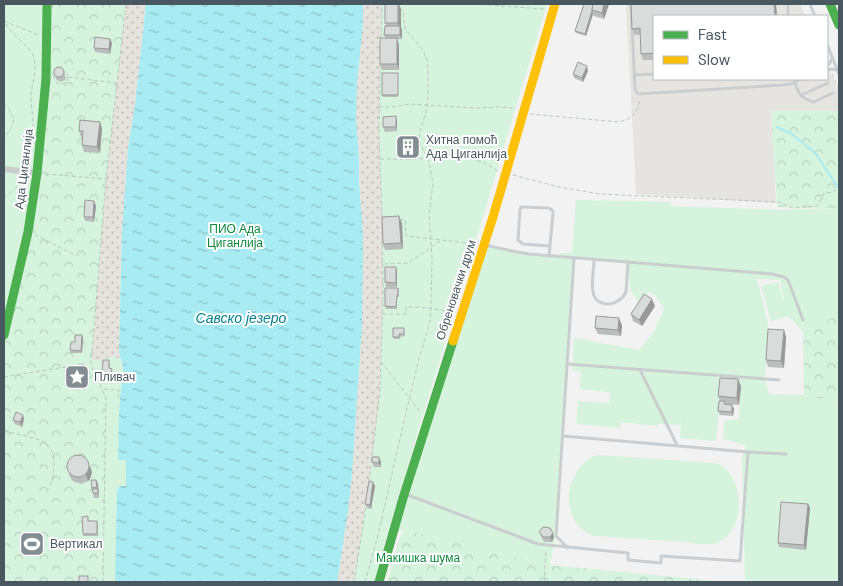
<svg xmlns="http://www.w3.org/2000/svg" width="843" height="586" font-family="'DM Sans',sans-serif">
  <style>
    .commercial { fill: #e6e4e0 }
    .green { fill: #d6f3dd }
    .forest { fill: url(#forest-crowns) }
    .sand { fill: url(#sand-dots) }
    .water { fill: url(#water-ripples) }
    .lines { fill: none; stroke-linecap: round; stroke-linejoin: round }
    .stream { stroke: #a9ebf2; stroke-width: 2 }
    .path { stroke: #b9c7c1; stroke-width: 1; stroke-dasharray: 4 2.5; stroke-linecap: butt }
    .lane { stroke: #cbced1; stroke-width: 3 }
    .street { stroke: #cbced1; stroke-width: 6 }
    .fast { stroke: #4caf50; stroke-width: 9 }
    .slow { stroke: #ffc107; stroke-width: 9 }
    .wall { fill: #bbbcbc }
    .shaded-wall { fill: #999 }
    .building { fill: #dadbdb; stroke: #999 }
    .labels { text-anchor: middle; dominant-baseline: central; stroke-width: 4; stroke-linejoin: round; paint-order: stroke }
    .poi-label { font-size: 12px; fill: #485760; stroke: #fff; text-anchor: start }
    .street-label { font-size: 12px; fill: #485760; stroke: #fff }
    .park-label { font-size: 12px; fill: #12883f; stroke: #fff }
    .water-label { font-size: 14px; font-style: italic; fill: #06818e; stroke: #fff }
  </style>
  <defs>
    <pattern id="forest-crowns" width="20" height="18" patternUnits="userSpaceOnUse" patternTransform="scale(1.25)"><rect width="20" height="18" fill="#d6f3dd"/><path d="M2 6a3 3 0 1 1 6 0M12 15a3 3 0 1 1 6 0" fill="none" stroke="#b9d2c0"/></pattern>
    <pattern id="sand-dots" width="8" height="8" patternUnits="userSpaceOnUse" patternTransform="scale(1.25)"><rect width="8" height="8" fill="#e6e3de"/><path d="M2 2h.1M6 6h.1" fill="none" stroke="#bcbbb7" stroke-width="1.8" stroke-linecap="round"/></pattern>
    <pattern id="water-ripples" width="26" height="14" patternUnits="userSpaceOnUse" patternTransform="scale(1.25)"><rect width="26" height="14" fill="#a9ebf2"/><path d="M2 4q2-2 4 0t4 0M15 11q2-2 4 0t4 0" fill="none" stroke="#8cc1c7"/></pattern>
  </defs>
  <rect width="100%" height="100%" fill="#f3f2f2"/>
  <path class="commercial" d="M626,4H800L805,16H654V79H827V65L839,93V111H771L776,203L636,194Z"/>
  <g class="green">
    <path d="M4,4H547L385,541L375,582H4Z"/>
    <path d="M576,200L671,202V206L782,210L839,208V315L803,331L788,316L771,321L761,286L778,282L785,304L780,280L757,279L768,324L765,382L769,394L804,395L839,403V582H766L745,580L742,457L746,445L723,439L724,421L739,419L740,386L722,384L716,441L680,438L681,416L680,425L658,424L657,426L635,424V423L621,422L620,428L576,424L578,401L609,403L610,392L580,389L581,372L572,370L574,338L639,350L655,330L664,308L658,299L649,291L640,304L630,290L628,263L575,258L556,536L550,565L533,561L404,530H393L484,245L512,251L559,256L561,253H572Z"/>
    <path d="M597,455L716,463C729,468 737,482 738,495C741,514 735,536 716,543C710,546 693,543 686,542C655,540 625,538 594,536C565,526 562,488 581,466C586,461 590,457 597,455Z"/>
  </g>
  <g class="forest">
    <path d="M47,4H126L106,179L91,365L106,398L103,582H4V335L36,181Z"/>
    <path d="M771,111H839V210L838,208L777,207Z"/>
    <path d="M839,315V403L804,395L803,331Z"/>
    <path d="M404,530L533,561L550,565L726,582H387L398,542Z"/>
  </g>
  <g class="sand">
    <path d="M126,4H146L135,105L128,148L122,232L119,330V353L121,358C115,358 107,355 102,361L92,360L106,179Z"/>
    <path d="M363,4H382L379,103V136L382,208L383,292L380,396L366,503L354,582H337L348,511L352,474L362,325L363,235L359,182V159L356,118L357,82L363,23Z"/>
  </g>
  <path class="water" d="M146,4H363V23L357,82L356,118L359,159V182L363,235L362,325L352,474L348,511L337,582H115L117,491L120,486H126V460H118C119,440 118,419 120,400C121,380 127,373 119,353L122,232L128,148L135,105Z"/>
  <g class="lines">
    <path class="stream" d="M777,127L792,134L816,154L833,180L839,188"/>
    <g class="path">
      <path d="M475,4L544,9"/>
      <path d="M4,18C7,34 26,41 33,55C38,67 32,82 31,95C31,105 33,116 33,126"/>
      <path d="M4,21L38,35"/>
      <path d="M4,31V24"/>
      <path d="M381,38L382,4"/>
      <path d="M380,64L379,136L382,218"/>
      <circle cx="61" cy="77" r="7"/>
      <path d="M832,74L839,89"/>
      <path d="M68,77L116,83"/>
      <path d="M4,103C16,118 17,122 4,138"/>
      <path d="M379,107H393L409,104L475,108L499,107L512,108L514,109"/>
      <path d="M530,114L619,122C633,118 637,114 640,99"/>
      <path d="M403,143L404,159"/>
      <path d="M380,159H408L448,157H462L483,162L498,171"/>
      <path d="M46,174L106,179"/>
      <path d="M513,175L559,187L600,194L778,202L793,208L817,206L824,193L833,192L839,187"/>
      <path d="M4,198L26,179"/>
      <path d="M400,220L405,219L406,236L476,244"/>
      <path d="M35,235L77,256"/>
      <path d="M384,264L408,263L440,241"/>
      <path d="M383,314H406V307C423,307 438,308 454,314"/>
      <path d="M381,362L421,413"/>
      <path d="M4,377L65,367L80,368L91,373L95,376"/>
      <path d="M97,379L102,374V372"/>
      <path d="M104,389L119,390L118,398"/>
      <path d="M4,423L6,431C17,435 36,437 44,442C59,451 54,476 49,489"/>
      <path d="M369,482L380,389L383,292L382,222"/>
      <path d="M103,582L106,398L91,365L106,179L126,4"/>
      <path d="M354,582L366,506"/>
      <path d="M365,582L378,535L405,417L420,355L430,322L431,308L432,258L429,215L433,183L428,158L420,144L419,139L420,131L426,112L428,101V72L427,60L423,50L405,29L403,12L400,7"/>
      <path d="M544,582L546,551"/>
    </g>
    <g class="lane">
      <path d="M631,4L635,89L638,94L783,85L791,84L801,79H806"/>
      <path d="M788,4V16"/>
      <path d="M810,4L815,16"/>
      <path d="M827,44L839,74"/>
      <path d="M827,66L830,63L832,58"/>
      <path d="M827,70L832,69L837,70"/>
      <path d="M634,75L654,74"/>
      <path d="M794,79C797,91 800,99 814,102L833,93"/>
      <path d="M801,95L828,83"/>
      <path d="M485,245L512,251L529,254L772,274L784,277L788,280L803,320"/>
      <path d="M549,256L553,213V211L549,208L521,207L520,210L518,240L523,244L550,246"/>
      <path d="M594,260C594,269 591,283 593,292C596,309 619,307 626,292L628,262"/>
      <path d="M567,364L779,380"/>
      <path d="M640,370L677,445"/>
      <path d="M748,452L786,454"/>
      <path d="M405,494L538,544L628,553V560L661,563V556L740,561L748,452L563,436"/>
      <path d="M568,548L556,536L574,258"/>
    </g>
    <path class="street" d="M4,169L37,173"/>
    <g class="fast">
      <path d="M830,4L839,25"/>
      <path d="M4,335L28,232L37,173L46,79L47,4"/>
      <path d="M379,582L403,498L453,341"/>
    </g>
    <path class="slow" d="M453,341L493,217L555,4"/>
  </g>
  <g class="wall">
    <path d="M399,4L401,10V26L402,31V39H397L399,45V70H382L380,64L386,38L384,35L386,26L385,23Z"/>
    <path d="M584,4H609L604,19L594,16L593,14L586,36L576,33L575,31Z"/>
    <path d="M631,4H776L777,16H654V60H643L641,54L640,35H635L632,29Z"/>
    <path d="M110,39L112,43L110,54L95,52L94,48Z"/>
    <path d="M63,69L66,78L65,80L61,82L57,80L54,74Z"/>
    <path d="M588,71L583,82L574,78L573,74Z"/>
    <path d="M398,73V97H383L382,95Z"/>
    <path d="M397,121V131L385,132L383,127Z"/>
    <path d="M100,122L102,129L100,153L84,152L82,145V137H81L79,131Z"/>
    <path d="M411,144V151H406L405,149Z"/>
    <path d="M96,206L94,222L85,221L84,217Z"/>
    <path d="M402,223L403,249L385,250L383,244Z"/>
    <path d="M396,267L397,272V287H386L385,282Z"/>
    <path d="M398,288L399,291V297H397V309H386L385,306Z"/>
    <path d="M655,306L642,326L633,321L631,314Z"/>
    <path d="M622,325L621,336L598,334L595,328Z"/>
    <path d="M404,328L405,336L400,337V339H394L393,337Z"/>
    <path d="M784,330L786,337L784,368L768,367L766,360Z"/>
    <path d="M83,337L82,353H71L70,350Z"/>
    <path d="M110,362V368L112,369V378L103,377L102,375Z"/>
    <path d="M741,386L739,405L725,404L732,405L734,409L733,416L720,415L718,411L720,401L718,396Z"/>
    <path d="M24,419L22,427L15,424L13,420Z"/>
    <path d="M372,462H381V467H374Z"/>
    <path d="M68,470L92,472L90,479L88,481L81,484L73,481L70,477Z"/>
    <path d="M96,480L98,484L99,498H94L92,488Z"/>
    <path d="M373,482L375,486L371,509L367,508L365,504Z"/>
    <path d="M808,504L810,508L806,550L779,547L778,543Z"/>
    <path d="M89,519V521H97L98,523V536H83V534Z"/>
    <path d="M539,532L554,537L552,542H544Z"/>
    <path d="M37,538L39,543L38,546L33,549L29,548L26,545L24,541Z"/>
  </g>
  <g class="shaded-wall">
    <path d="M399,4L401,10V26L402,31V39L400,35V30L398,23Z"/>
    <path d="M604,4H609L604,19L602,13Z"/>
    <path d="M774,4H776L777,16H775Z"/>
    <path d="M592,11L593,14L586,36L585,34Z"/>
    <path d="M397,38L399,45V70L397,64Z"/>
    <path d="M110,39L112,43L110,54L109,49Z"/>
    <path d="M587,66L588,71L583,82L582,78Z"/>
    <path d="M396,116L397,121V131L396,127Z"/>
    <path d="M100,122L102,129L100,153L97,147Z"/>
    <path d="M94,201L96,206L94,222L93,217Z"/>
    <path d="M399,216L402,223L403,249L401,243Z"/>
    <path d="M396,267L397,272V287L396,283Z"/>
    <path d="M652,299L655,306L642,326L639,320Z"/>
    <path d="M619,318L622,325L621,336L618,330Z"/>
    <path d="M784,330L786,337L784,368L781,361Z"/>
    <path d="M82,335L83,337L82,353L81,351Z"/>
    <path d="M738,379L741,386L739,405L737,398Z"/>
    <path d="M732,405L734,409L733,416L732,412Z"/>
    <path d="M23,415L24,419L22,427L20,422Z"/>
    <path d="M379,457L381,462V467L379,463Z"/>
    <path d="M90,466L92,472L90,479L88,481L86,475Z"/>
    <path d="M96,480L98,484L99,498L97,487Z"/>
    <path d="M373,482L375,486L371,509L370,505Z"/>
    <path d="M808,504L810,508L806,550L804,545Z"/>
    <path d="M553,533L554,537L552,542L550,537Z"/>
    <path d="M37,538L39,543L38,546L33,549L32,545Z"/>
  </g>
  <g class="building">
    <rect x="385" y="4" width="13" height="19"/>
    <path d="M584,4H593L592,10V11L585,34L575,31Z"/>
    <path d="M593,4H604L602,13L592,10Z"/>
    <path d="M631,4H774L775,16H654V53L641,54L640,28L632,29Z"/>
    <path d="M385,26H400V35H384Z"/>
    <path d="M95,37L110,39L109,49L94,48Z"/>
    <rect x="380" y="38" width="17" height="26"/>
    <path d="M578,62L587,66L582,78L573,74Z"/>
    <circle cx="59" cy="72" r="5"/>
    <rect x="382" y="73" width="16" height="22"/>
    <path d="M396,116V127H383V117Z"/>
    <path d="M80,120L100,122L97,147L82,145L83,131H79Z"/>
    <path d="M410,141V148L405,149L404,142Z"/>
    <path d="M85,200L94,201L93,217H84Z"/>
    <path d="M399,216L401,243L383,244L382,217Z"/>
    <path d="M385,267H396V283L385,282Z"/>
    <path d="M385,288H398V295H397L396,307L385,306Z"/>
    <path d="M644,294L652,299L639,320L631,314Z"/>
    <path d="M596,316L619,318L618,330L595,328Z"/>
    <path d="M393,328H404V334H399V337H393Z"/>
    <path d="M768,329L784,330L781,361L766,360Z"/>
    <path d="M75,335H82L81,351L70,350L71,342H75Z"/>
    <path d="M103,360H109V368L112,369L111,375H102Z"/>
    <path d="M720,378L738,379L737,398L718,396Z"/>
    <path d="M719,401H725L724,404L732,405V412L718,411Z"/>
    <path d="M16,412L23,415L20,422L13,420Z"/>
    <circle cx="78" cy="466" r="11"/>
    <path d="M372,457H379V463L372,462Z"/>
    <path d="M91,480H96L97,487L92,488Z"/>
    <path d="M369,481L373,482L370,505L365,504Z"/>
    <path d="M92,489H98V493H93Z"/>
    <path d="M781,502L808,504L804,545L778,543Z"/>
    <path d="M88,516V521H97V534H83L82,517Z"/>
    <path d="M543,527L550,528L553,533L550,537H543L539,532Z"/>
    <path d="M30,534L37,538L36,541L32,545L27,544L24,541Z"/>
    <rect x="79" y="576" width="9" height="6"/>
  </g>
  <defs>
    <symbol id="building-square" viewBox="-11 -11 22 22"><rect x="-9" y="-9" width="18" height="18" rx="4" fill="#848d93" stroke="#fff"/><path d="M-4-6H4V6H1V3H-1V6H-4ZM-2.5-4.3h1.7v1.8h-1.7ZM.8-4.3h1.7v1.8H.8ZM-2.5-1h1.7V.8h-1.7ZM.8-1h1.7V.8H.8Z" fill="#fff"/></symbol>
    <symbol id="sight-square" viewBox="-11 -11 22 22"><rect x="-9" y="-9" width="18" height="18" rx="4" fill="#848d93" stroke="#fff"/><path d="M0-6L1.8-2.2L6-1.7L2.9 1.2L3.7 5.4L0 3.3L-3.7 5.4L-2.9 1.2L-6-1.7L-1.8-2.2Z" fill="#fff"/></symbol>
    <symbol id="stadium-square" viewBox="-11 -11 22 22"><rect x="-9" y="-9" width="18" height="18" rx="4" fill="#848d93" stroke="#fff"/><path d="M0-5a6.5 5 0 1 0 0 10a6.5 5 0 1 0 0-10ZM-3.5-1.8h7v3.6h-7Z" fill="#fff"/></symbol>
  </defs>
  <g fill-rule="evenodd">
    <use href="#building-square" x="394" y="133" width="28" height="28"/>
    <use href="#sight-square" x="63" y="363" width="28" height="28"/>
    <use href="#stadium-square" x="18" y="530" width="28" height="28"/>
  </g>
  <g class="labels">
    <g class="poi-label">
      <text x="426" y="140">Хитна помоћ<tspan x="426" dy="14">Ада Циганлија</tspan></text>
      <text x="94" y="377">Пливач</text>
      <text x="50" y="544">Вертикал</text>
    </g>
    <g class="street-label">
      <text transform="translate(24 169) rotate(-83)">Ада Циганлија</text>
      <text transform="translate(456 290) rotate(-72)">Обреновачки друм</text>
    </g>
    <g class="park-label">
      <text x="235" y="229">ПИО Ада<tspan x="235" dy="14">Циганлија</tspan></text>
      <text x="418" y="558">Макишка шума</text>
    </g>
    <g class="water-label">
      <text x="241" y="318">Савско језеро</text>
    </g>
  </g>
  <rect width="843" height="586" fill="none" stroke="#485760" stroke-width="10"/>
  <rect x="653" y="15" width="175" height="65" fill="#ffffff" stroke="#b6bcbf"/>
  <rect x="663" y="31" width="25" height="8" fill="#4caf50" stroke="#b6bcbf"/>
  <text x="698" y="40" font-size="15" fill="#485760">Fast</text>
  <rect x="663" y="56" width="25" height="8" fill="#ffc107" stroke="#b6bcbf"/>
  <text x="698" y="65" font-size="15" fill="#485760">Slow</text>
</svg>
